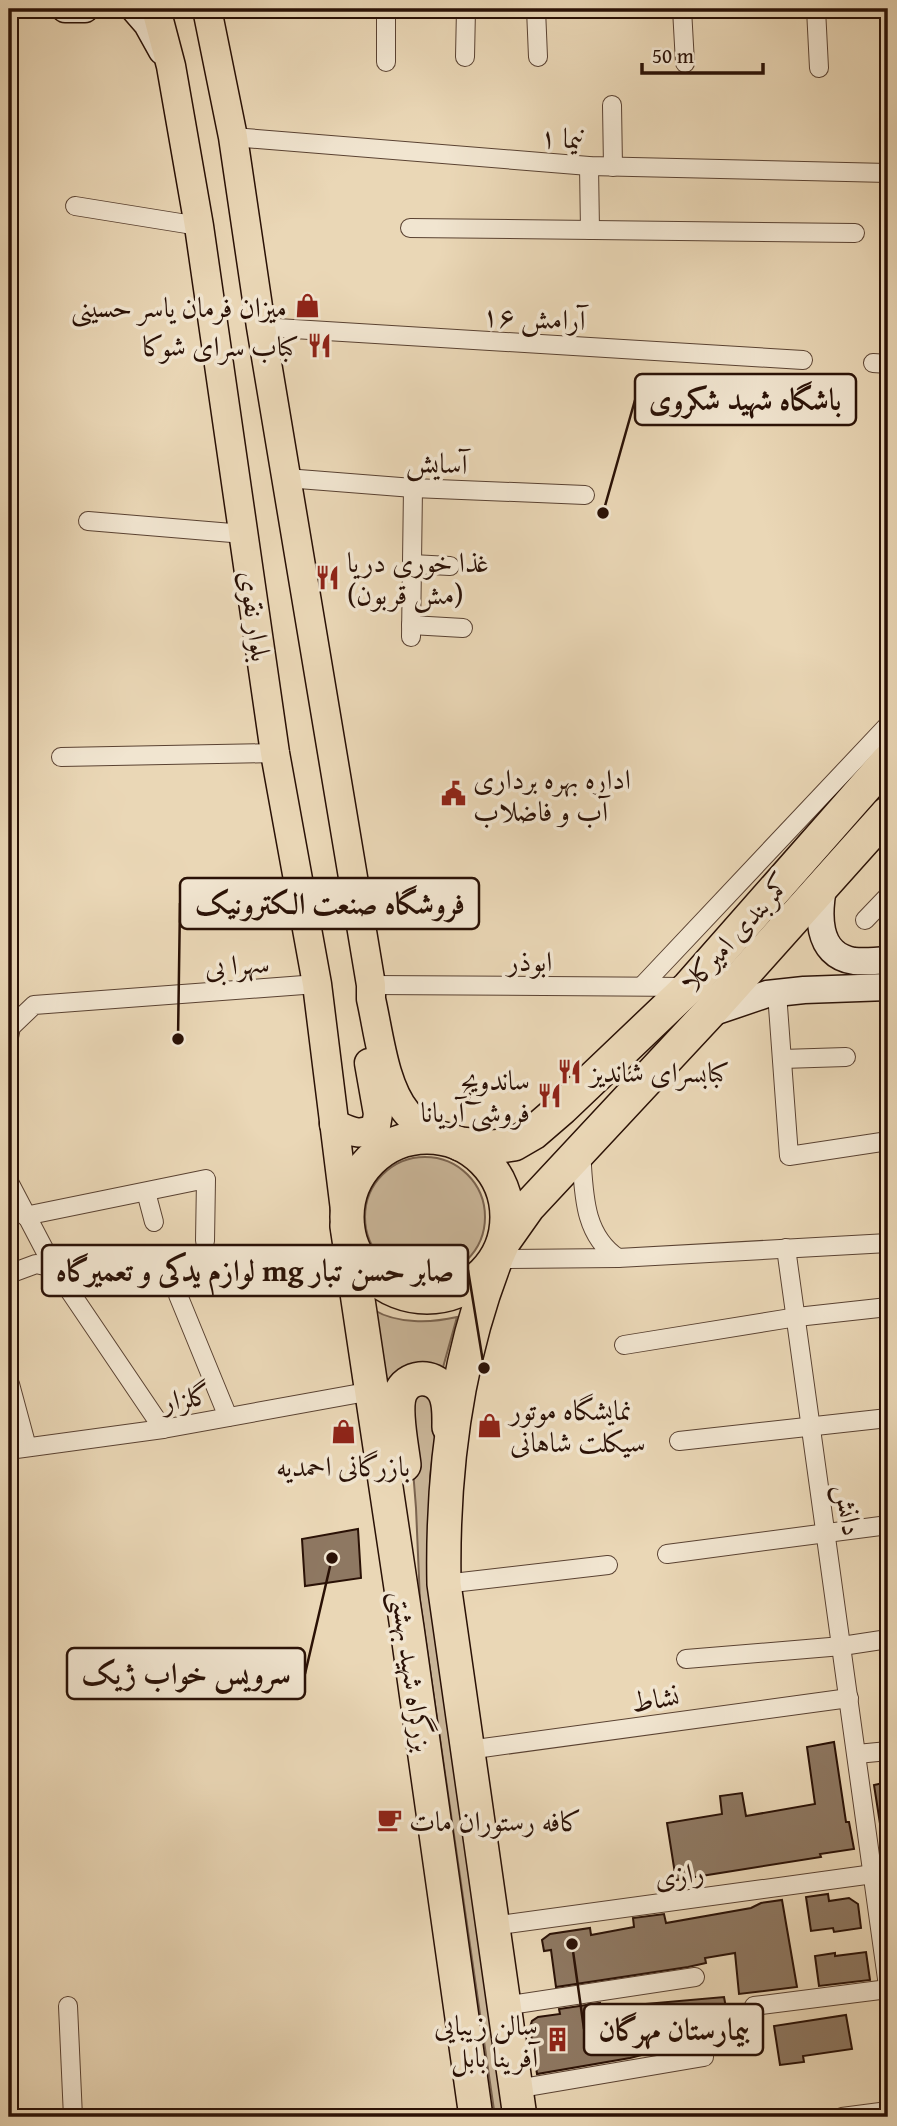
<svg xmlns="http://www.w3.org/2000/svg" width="897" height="2126" font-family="'Gentium Book Plus',Amiri,serif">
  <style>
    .green { fill: #c9b598; stroke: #7a634f; stroke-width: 2 }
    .building { fill: #8e7862; stroke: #2a1106; stroke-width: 2 }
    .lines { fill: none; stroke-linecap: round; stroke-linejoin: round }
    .street-casing { stroke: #5a4232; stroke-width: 20 }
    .secondary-casing { stroke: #2a1106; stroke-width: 29 }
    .primary-casing { stroke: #2a1106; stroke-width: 31 }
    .highway-casing { stroke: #2a1106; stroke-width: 36 }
    .street { stroke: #f1e5d0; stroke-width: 18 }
    .secondary { stroke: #f1e5d0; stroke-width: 26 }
    .primary { stroke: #ead7b6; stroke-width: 28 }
    .highway { stroke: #ead7b6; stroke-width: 33 }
    .labels { text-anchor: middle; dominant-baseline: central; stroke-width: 7; stroke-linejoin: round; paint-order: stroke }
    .street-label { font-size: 28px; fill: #2a1106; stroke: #f1e5d0 }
    .poi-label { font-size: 28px; fill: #2a1106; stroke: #f1e5d0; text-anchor: start }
    .leader { fill: none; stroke: #2a1106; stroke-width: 2.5 }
    .callout-dot { fill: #2a1106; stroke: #f1e5d0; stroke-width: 2.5 }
    .callout { fill: #f1e5d0; stroke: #2a1106; stroke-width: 2.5 }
    .callout-label { font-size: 30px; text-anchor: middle; font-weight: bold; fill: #2a1106 }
  </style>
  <rect width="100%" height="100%" fill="#ead7b6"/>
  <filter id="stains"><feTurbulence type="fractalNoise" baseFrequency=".00286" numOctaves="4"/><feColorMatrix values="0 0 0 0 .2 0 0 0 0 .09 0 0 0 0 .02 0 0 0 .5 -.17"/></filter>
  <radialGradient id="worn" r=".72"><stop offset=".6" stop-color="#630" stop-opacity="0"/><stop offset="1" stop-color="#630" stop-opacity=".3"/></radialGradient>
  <g class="green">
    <circle cx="425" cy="1217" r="60"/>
    <path d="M374,1310C397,1324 431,1323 457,1317L442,1371L389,1395Z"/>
    <path d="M416,1395H428L438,1416L430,1476L431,1609L504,2117H495L420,1601L416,1508L408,1407Z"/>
  </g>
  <g class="building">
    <path d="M358,1529L361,1578L305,1586L302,1539Z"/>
    <path d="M834,1742L846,1822H849L854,1849L820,1854L821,1857L676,1880L667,1823L722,1814L720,1796L742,1793L746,1816L815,1804L807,1747Z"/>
    <path d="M888,1782V1830H881L874,1785Z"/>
    <path d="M828,1894L829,1901L849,1898L858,1904L861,1928L834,1932L833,1928L811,1931L806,1897Z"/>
    <path d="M782,1900L797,1987L739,1994L735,1953L705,1958L706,1963L688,1967L556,1987L551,1950L544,1951L542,1940L550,1934L590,1928L591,1935L634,1927L633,1918L664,1914L666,1923L751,1908L761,1903Z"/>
    <path d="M866,1952L870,1980L819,1986L815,1956L835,1953V1956Z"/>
    <path d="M724,1997L733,2045L712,2049L707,2046L694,2047L696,2041L630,2058L537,2074L530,2027L532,2021L538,2017L560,2014L559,2009L600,2003V2008Z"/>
    <path d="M846,2015L852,2049L803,2056L804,2062L780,2065L774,2026Z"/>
  </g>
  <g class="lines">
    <defs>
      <g id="street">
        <path d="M536,9L538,57"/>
        <path d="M682,9L685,63"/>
        <path d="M816,9L819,68"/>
        <path d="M465,57L466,9"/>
        <path d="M386,62V9"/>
        <path d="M612,105L613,167"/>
        <path d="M233,137L589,166L888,173"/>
        <path d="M589,166L590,230"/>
        <path d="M75,206L199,226"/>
        <path d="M410,228L855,233"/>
        <path d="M261,327L803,360"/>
        <path d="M873,363L888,364"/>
        <path d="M286,478L413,488L585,495"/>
        <path d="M88,521L244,534"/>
        <path d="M412,564L450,566"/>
        <path d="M411,625L463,628"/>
        <path d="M411,637L413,488"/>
        <path d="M61,757L275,753"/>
        <path d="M865,920L888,896"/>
        <path d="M371,985L689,987"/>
        <path d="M642,986L888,725"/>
        <path d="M777,993L789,1156L888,1141"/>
        <path d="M9,1037L11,1027L34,1005L317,984"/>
        <path d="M782,1059L846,1057"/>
        <path d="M9,1182L54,1268L163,1429"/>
        <path d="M146,1192L154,1222"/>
        <path d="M25,1216L206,1179L205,1241"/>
        <path d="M786,1248L888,1986"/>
        <path d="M618,1258L888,1243"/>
        <path d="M496,1259L618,1258C582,1234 584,1190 581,1151"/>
        <path d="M9,1274L36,1264L54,1268"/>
        <path d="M178,1295L228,1417"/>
        <path d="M624,1345L797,1317L888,1307"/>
        <path d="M10,1384L27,1447"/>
        <path d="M679,1441L888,1418"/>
        <path d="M9,1450L163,1429L372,1391"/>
        <path d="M667,1554L888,1525"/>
        <path d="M444,1584L608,1565"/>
        <path d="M686,1659L842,1646L888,1639"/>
        <path d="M468,1750L849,1698"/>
        <path d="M857,1754L888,1751"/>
        <path d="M493,1926L888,1872"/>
        <path d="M68,2006L73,2117"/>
        <path d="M504,2006L695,1977"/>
        <path d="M754,2006L888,1989"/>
        <path d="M516,2089L704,2057"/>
        <path d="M842,2117L888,2111"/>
      </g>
      <g id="secondary">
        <path d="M65,9H85"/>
        <path d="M134,9L147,24L162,51"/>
        <path d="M824,883C818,912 815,955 854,961C865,962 877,961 888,960"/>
        <path d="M708,1014L767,994L804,990L888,987"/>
      </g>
      <g id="primary">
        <path d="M156,9L171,66L199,226L275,753L317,984L347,1226"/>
        <path d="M207,9L233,137L261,327L371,985V999C379,1034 384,1086 407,1113C417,1125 430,1132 443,1139"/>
        <path d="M334,1124C350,1131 361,1138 376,1126L378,1114L369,1063"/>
      </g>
      <g id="highway">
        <circle cx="427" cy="1217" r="80"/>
        <path d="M460,1144L493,1147L514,1144L533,1133L562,1108L689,987L888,761"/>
        <path d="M347,1226L407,1628L476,2117"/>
        <path d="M504,1241L528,1207L708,1014L888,813"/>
        <path d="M496,1259C456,1361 442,1474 444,1584L520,2117"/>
        <path d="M404,1465C402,1447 394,1410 400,1394C407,1376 432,1373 443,1390C450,1400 449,1415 449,1427"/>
      </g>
    </defs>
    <use href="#street" class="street-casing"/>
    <use href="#secondary" class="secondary-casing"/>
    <use href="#primary" class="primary-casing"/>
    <use href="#highway" class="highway-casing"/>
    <use href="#street" class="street"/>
    <use href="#secondary" class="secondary"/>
    <use href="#primary" class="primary"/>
    <use href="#highway" class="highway"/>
  </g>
  <defs>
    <symbol id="shop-bare" viewBox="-9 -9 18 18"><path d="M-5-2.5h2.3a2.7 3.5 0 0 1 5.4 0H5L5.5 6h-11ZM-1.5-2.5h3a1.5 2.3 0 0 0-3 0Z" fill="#8f2418" stroke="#f1e5d0" stroke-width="2.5" paint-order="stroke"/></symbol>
    <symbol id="restaurant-bare" viewBox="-9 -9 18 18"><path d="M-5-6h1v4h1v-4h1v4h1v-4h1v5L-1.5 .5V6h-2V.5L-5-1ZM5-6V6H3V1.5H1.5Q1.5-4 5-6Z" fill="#8f2418" stroke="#f1e5d0" stroke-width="2.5" paint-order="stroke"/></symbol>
    <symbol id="civic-bare" viewBox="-9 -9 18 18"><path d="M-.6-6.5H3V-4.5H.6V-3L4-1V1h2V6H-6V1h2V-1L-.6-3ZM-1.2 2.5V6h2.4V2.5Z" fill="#8f2418" stroke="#f1e5d0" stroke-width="2.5" paint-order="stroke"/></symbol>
    <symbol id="cafe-bare" viewBox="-9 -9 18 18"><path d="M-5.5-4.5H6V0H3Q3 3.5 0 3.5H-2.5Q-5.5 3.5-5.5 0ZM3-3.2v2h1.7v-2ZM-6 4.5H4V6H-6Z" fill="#8f2418" stroke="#f1e5d0" stroke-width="2.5" paint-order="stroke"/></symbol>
    <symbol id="building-bare" viewBox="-9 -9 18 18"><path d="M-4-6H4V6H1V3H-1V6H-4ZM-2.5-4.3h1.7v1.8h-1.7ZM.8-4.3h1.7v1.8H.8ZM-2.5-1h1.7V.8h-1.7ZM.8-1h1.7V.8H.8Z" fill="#8f2418" stroke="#f1e5d0" stroke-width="2.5" paint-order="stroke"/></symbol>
  </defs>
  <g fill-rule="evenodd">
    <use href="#shop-bare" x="290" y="288" width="35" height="35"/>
    <use href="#restaurant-bare" x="302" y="328" width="35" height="35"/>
    <use href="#restaurant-bare" x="310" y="560" width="35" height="35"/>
    <use href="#civic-bare" x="436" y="776" width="35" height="35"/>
    <use href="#restaurant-bare" x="552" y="1054" width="35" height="35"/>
    <use href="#restaurant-bare" x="532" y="1078" width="35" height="35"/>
    <use href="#shop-bare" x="472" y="1408" width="35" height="35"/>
    <use href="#shop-bare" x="326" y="1414" width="35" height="35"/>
    <use href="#cafe-bare" x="372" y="1802" width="35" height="35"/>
    <use href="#building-bare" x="540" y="2022" width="35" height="35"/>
  </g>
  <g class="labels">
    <g class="street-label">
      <text transform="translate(562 137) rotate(4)">نیما ۱</text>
      <text transform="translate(534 317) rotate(3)">آرامش ۱۶</text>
      <text transform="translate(437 462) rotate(3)">آسایش</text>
      <text transform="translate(256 616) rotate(82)">بلوار نقوی</text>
      <text transform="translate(735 932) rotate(-48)">کمربندی امیرکلا</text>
      <text x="530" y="960">ابوذر</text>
      <text transform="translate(237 964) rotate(-4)">سهرا بی</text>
      <text transform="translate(186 1397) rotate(-10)">گلزار</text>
      <text transform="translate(850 1510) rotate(82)">دانش</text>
      <text transform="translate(413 1671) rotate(82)">بزرگراه شهید بهشتی</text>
      <text transform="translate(655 1698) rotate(-8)">نشاط</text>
      <text transform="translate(679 1874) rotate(-8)">رازی</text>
    </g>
    <g class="poi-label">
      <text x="287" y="306" text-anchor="end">میزان فرمان یاسر حسینی</text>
      <text x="299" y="345" text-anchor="end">کباب سرای شوکا</text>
      <text x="347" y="561">غذا خوری دریا<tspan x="347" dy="32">(مش قربون)</tspan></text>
      <text x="473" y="778">اداره بهره برداری<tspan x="473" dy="32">آب و فاضلاب</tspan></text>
      <text x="590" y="1071">کبابسرای شاندیز</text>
      <text x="530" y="1079" text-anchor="end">ساندویچ<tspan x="530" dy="32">فروشی آریانا</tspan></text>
      <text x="510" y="1409">نمایشگاه موتور<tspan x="510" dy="32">سیکلت شاهانی</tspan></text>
      <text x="343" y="1465" text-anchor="middle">بازرگانی احمدیه</text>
      <text x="409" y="1820">کافه رستوران مات</text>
      <text x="538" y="2024" text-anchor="end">سالن زیبایی<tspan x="538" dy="32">آفرینا بابل</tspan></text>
    </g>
  </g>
  <path class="leader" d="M603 513L635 400M178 1039L180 903M484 1368L468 1270M332 1558L305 1674M572 1944L584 2029"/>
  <g class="callout-dot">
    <circle cx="603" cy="513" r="7"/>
    <circle cx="178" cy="1039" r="7"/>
    <circle cx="484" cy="1368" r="7"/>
    <circle cx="332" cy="1558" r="7"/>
    <circle cx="572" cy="1944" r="7"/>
  </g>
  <g class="callout">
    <rect x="635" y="374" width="221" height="51" rx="7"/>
    <rect x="180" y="878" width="299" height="51" rx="7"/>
    <rect x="42" y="1245" width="426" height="51" rx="7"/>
    <rect x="67" y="1648" width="238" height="51" rx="7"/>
    <rect x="584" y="2004" width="179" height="51" rx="7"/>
  </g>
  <g class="callout-label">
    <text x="745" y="410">باشگاه شهید شکروی</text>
    <text x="330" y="914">فروشگاه صنعت الکترونیک</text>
    <text x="255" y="1281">لوازم یدکی و تعمیرگاه mg صابر حسن تبار</text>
    <text x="186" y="1684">سرویس خواب ژیک</text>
    <text x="674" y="2040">بیمارستان مهرگان</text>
  </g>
  <rect width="897" height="2126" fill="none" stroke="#ead7b6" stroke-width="35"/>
  <rect x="10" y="10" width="876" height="2105" fill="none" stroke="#2a1106" stroke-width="3.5"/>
  <rect x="18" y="18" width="862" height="2091" fill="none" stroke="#2a1106" stroke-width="2"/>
  <path d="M642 63v10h121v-10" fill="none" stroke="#2a1106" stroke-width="3.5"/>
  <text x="652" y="63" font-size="21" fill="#2a1106" stroke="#f1e5d0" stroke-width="5" paint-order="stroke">50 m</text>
  <rect width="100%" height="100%" filter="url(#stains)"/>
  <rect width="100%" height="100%" fill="url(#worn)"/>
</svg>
